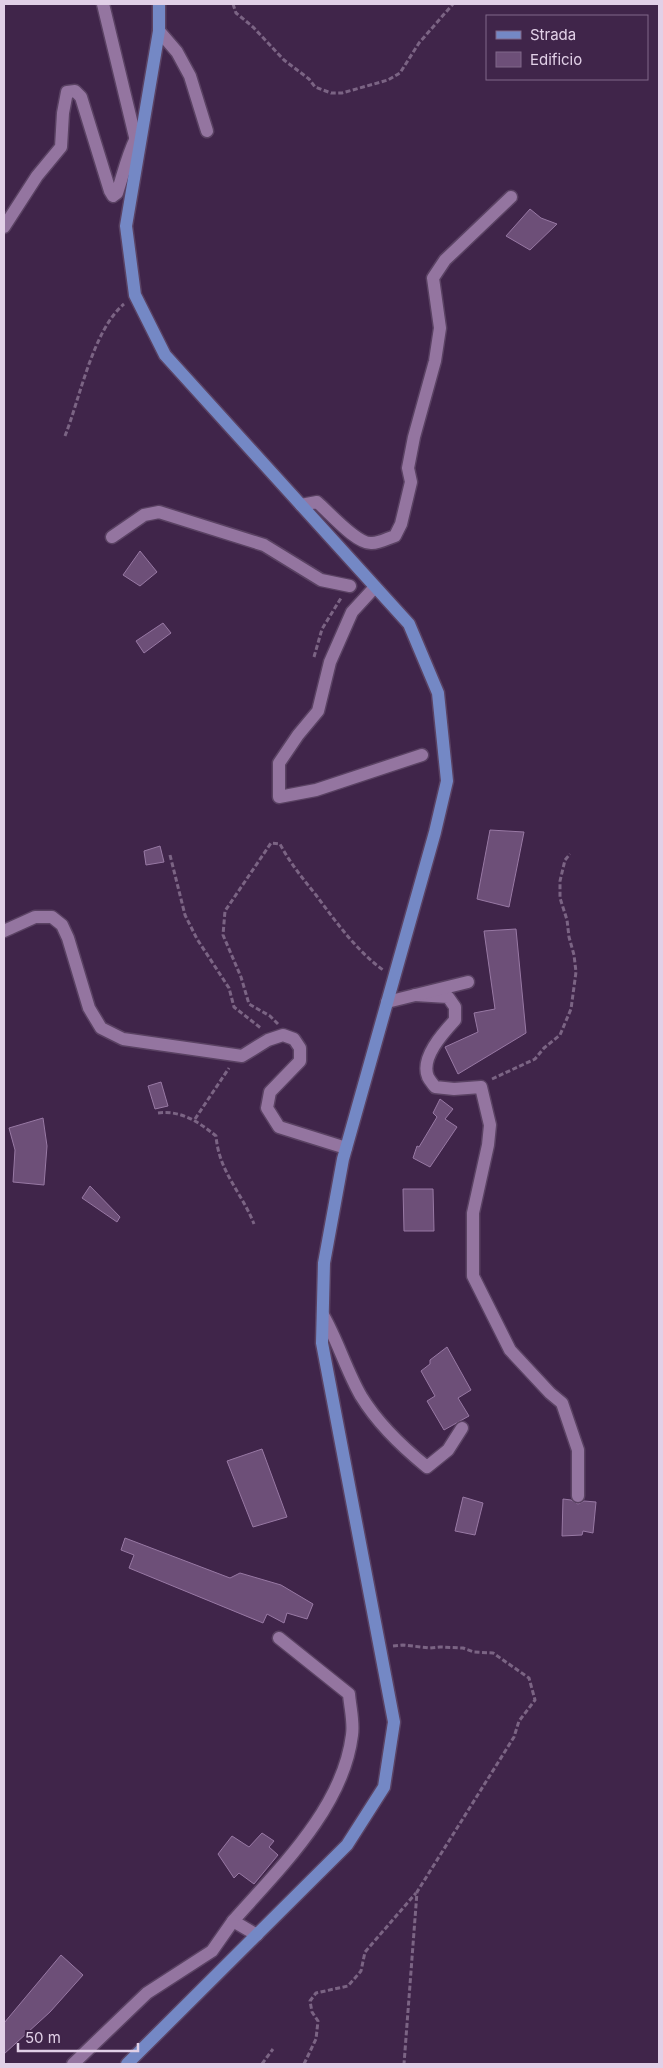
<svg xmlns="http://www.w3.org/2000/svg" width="663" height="2068" font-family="Inter,sans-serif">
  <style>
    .building { fill: #6d4f78; stroke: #9879a4 }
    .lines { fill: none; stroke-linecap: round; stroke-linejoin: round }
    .minor-casing { stroke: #5a4263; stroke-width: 15 }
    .major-casing { stroke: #5a4263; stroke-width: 15 }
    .path { stroke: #7b6484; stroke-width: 3; stroke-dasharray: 5 2.5; stroke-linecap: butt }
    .minor { stroke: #9475a0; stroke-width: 12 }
    .major { stroke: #7488c5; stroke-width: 12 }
  </style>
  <rect width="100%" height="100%" fill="#40254a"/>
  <g class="building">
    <path d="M530,209L541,218L557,224L530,250L506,236Z"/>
    <path d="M140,551L157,572L140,586L123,575Z"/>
    <path d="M163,623L171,633L144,653L136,641Z"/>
    <path d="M490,830L524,832L509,907L477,899Z"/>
    <path d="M160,846L164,862L146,865L144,851Z"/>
    <path d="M516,929L526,1033L458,1074L445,1047L478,1032L474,1013L495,1009L484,931Z"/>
    <path d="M161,1082L168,1106L155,1109L148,1086Z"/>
    <path d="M440,1099L453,1109L445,1119L457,1127L430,1167L413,1158L417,1146L419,1147L437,1117L433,1113Z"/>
    <path d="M43,1118L47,1146L44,1185L13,1182L15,1150L9,1128Z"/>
    <path d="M90,1186L120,1217L117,1222L82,1198Z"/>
    <path d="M403,1189H433L434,1231H404Z"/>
    <path d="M447,1347L471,1390L458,1398L469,1416L444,1430L427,1401L435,1396L421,1371L430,1364V1360Z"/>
    <path d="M262,1449L287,1517L253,1527L227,1461Z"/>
    <path d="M463,1497L483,1503L475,1535L455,1531Z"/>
    <path d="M563,1499L571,1500L578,1504L584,1501L596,1502L593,1533L583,1531L582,1535L562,1536Z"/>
    <path d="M125,1538L230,1578L240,1573L281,1585L313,1604L307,1619L287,1613L284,1623L267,1614L263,1623L129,1568L134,1555L121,1550Z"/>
    <path d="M262,1833L274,1841L269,1847L278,1855L254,1884L239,1873L234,1878L218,1854L232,1836L249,1847Z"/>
    <path d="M61,1955L83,1975L50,2012L4,2054V2023Z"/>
  </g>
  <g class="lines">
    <defs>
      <g id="minor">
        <path d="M103,4L137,145"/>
        <path d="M159,31L177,52L190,76L207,131"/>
        <path d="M4,227L37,176L61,147L63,113L67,92L75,91L81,97L110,191L113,196L117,193C123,175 127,156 136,138"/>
        <path d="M301,505L317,502C329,512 357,545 372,543C380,543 388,538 395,536L401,524L411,482L408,468L414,437L435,361L440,328L433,278L445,260L511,197"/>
        <path d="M112,537L144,515L159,512L264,545L321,580L350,586"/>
        <path d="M375,587L352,612L330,662L318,711L298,735L279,763V797L316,790L422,755"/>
        <path d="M4,931L35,917H52L62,925L68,938L89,1008L101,1028L123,1039L242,1056L268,1040L283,1035L294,1039L300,1048V1061L270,1092L267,1108L279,1127L346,1148"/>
        <path d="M415,995L448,997L455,1007V1020C443,1033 420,1058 428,1077C430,1081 433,1084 435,1087L454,1089L481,1087L490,1125L488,1145L473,1213V1276L510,1350L550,1393L562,1403L578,1450V1496"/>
        <path d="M387,1002L468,982"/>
        <path d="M323,1315C338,1341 346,1370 361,1396C378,1424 401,1446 427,1467L448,1450L462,1428"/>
        <path d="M257,1935L233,1921C279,1869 343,1808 352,1735C354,1722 350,1707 349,1694L279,1638"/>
        <path d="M73,2064L147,1993L212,1951L233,1921"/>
      </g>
      <path id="major" d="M127,2064L347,1845L384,1787L394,1722L322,1343L324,1263L343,1159L435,832L447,781L438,693L409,624L165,355L135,295L126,226L159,31V4"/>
    </defs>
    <use href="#minor" class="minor-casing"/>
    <use href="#major" class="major-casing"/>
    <g class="path">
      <path d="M233,4L236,13L253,27L284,60L309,79L315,87L331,93H342L388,80L400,73L419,43L453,4"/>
      <path d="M65,436C80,398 93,330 124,304"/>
      <path d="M314,657L322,629L341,598"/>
      <path d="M170,855L185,915L197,939L229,988L234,1007L262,1029"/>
      <path d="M278,1024L270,1016L249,1004L241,977L223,935L225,911L271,843L280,844C290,863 303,879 316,895C336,922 356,950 383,970"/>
      <path d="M492,1079L535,1059L544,1048L560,1035L571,1009L576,972L574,955L569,937L567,920L560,898V881L565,860L570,854"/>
      <path d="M158,1113C181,1110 199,1122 216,1136C219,1172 241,1191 254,1224"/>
      <path d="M195,1119L229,1068"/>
      <path d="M393,1646L403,1645L430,1648L440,1647L463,1648L474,1652L493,1653L529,1678L535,1700L519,1721L514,1737L417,1892L404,2064"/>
      <path d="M262,2064L273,2049"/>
      <path d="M304,2064L316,2039L318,2021L312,2012L310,2001L316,1993L348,1986L361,1971L365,1952L416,1893"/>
    </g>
    <use href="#minor" class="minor"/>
    <use href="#major" class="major"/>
  </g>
  <rect width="663" height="2068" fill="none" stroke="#e1d0e7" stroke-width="10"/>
  <rect x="486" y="15" width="162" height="65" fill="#40254a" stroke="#806989"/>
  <rect x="496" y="31" width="25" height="8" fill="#7488c5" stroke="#806989"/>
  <text x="530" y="40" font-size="15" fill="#e1d0e7">Strada</text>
  <rect x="496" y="52" width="25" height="15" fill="#6d4f78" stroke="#806989"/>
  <text x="530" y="65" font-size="15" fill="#e1d0e7">Edificio</text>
  <path d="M18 2043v8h120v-8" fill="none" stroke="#e1d0e7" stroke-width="2.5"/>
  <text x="25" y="2043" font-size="15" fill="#e1d0e7" stroke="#40254a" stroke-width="4" paint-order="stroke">50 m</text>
</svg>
